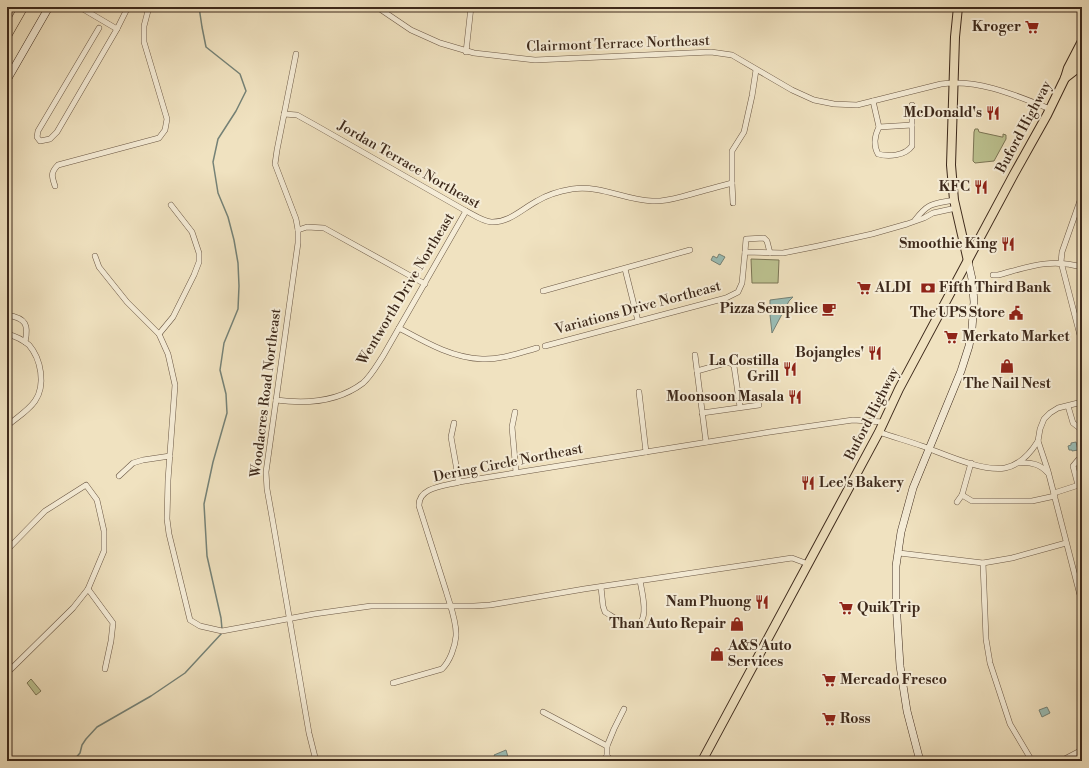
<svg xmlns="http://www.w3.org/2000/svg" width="1089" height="768" font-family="'Libre Bodoni',serif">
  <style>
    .green { fill: #bcc290; stroke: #7c7656 }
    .water { fill: #9abdb5; stroke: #758277 }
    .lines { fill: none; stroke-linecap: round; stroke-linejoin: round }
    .stream { stroke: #758277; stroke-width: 1.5 }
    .minor-casing { stroke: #6a5744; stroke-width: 6 }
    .secondary-casing { stroke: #3d291b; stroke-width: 8 }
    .primary-casing { stroke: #3d291b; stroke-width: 10 }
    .motorway-casing { stroke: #3d291b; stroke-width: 10 }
    .minor { stroke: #f5ecd6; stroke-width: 5 }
    .secondary { stroke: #f5ecd6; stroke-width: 7 }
    .primary { stroke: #f0e2c0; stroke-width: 8 }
    .motorway { stroke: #f0e2c0; stroke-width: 9 }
    .labels { text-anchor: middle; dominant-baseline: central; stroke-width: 4; stroke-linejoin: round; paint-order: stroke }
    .poi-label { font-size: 14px; font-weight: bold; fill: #3d291b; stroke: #f5ecd6; text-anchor: end }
    .street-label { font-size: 14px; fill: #3d291b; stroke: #f5ecd6 }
  </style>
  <rect width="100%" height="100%" fill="#f0e2c0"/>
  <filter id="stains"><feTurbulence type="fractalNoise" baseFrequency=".005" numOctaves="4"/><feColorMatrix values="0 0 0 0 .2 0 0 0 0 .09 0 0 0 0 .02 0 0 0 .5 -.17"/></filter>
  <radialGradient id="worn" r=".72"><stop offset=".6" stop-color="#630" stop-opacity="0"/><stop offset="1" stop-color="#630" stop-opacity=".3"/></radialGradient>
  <g class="green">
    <path d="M975,129H978L979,132L1002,137H1003V134L1006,135V139L994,161L975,163L973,161L974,132Z"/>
    <path d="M751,259L779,260L778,283H752Z"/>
    <path d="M31,679L41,691L36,695L27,683Z"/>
  </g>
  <g class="water">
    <path d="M719,254L725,257L720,265L711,260L713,256L717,258Z"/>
    <path d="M793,297L789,301L772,333L769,306L770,305V300Z"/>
    <path d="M1076,442L1078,450L1072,451V450H1069L1068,446L1071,445V443Z"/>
    <path d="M1047,707L1050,713L1042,717L1039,710Z"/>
    <path d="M506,750L508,757L497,761L494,755Z"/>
  </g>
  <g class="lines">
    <g class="stream">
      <path d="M199,7L202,27L206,47L240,74L246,91L236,111L218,139L213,162L218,193L228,217L234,240L238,263L239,286L238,309L224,343L220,370L226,394L227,413L213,462L204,504L207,556L221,618L222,629"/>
      <path d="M73,761L80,753L82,745L86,739L97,727L151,696L185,673L222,633"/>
    </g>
    <defs>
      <g id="minor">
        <path d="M67,7L69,8L70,7"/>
        <path d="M74,7L83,9L117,29L57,132L50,139L40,141L37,137L38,131L99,28"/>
        <path d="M377,7L411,30L440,43L474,53L535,60L711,52L732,55L792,90L814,100L834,104L857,105L941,84C979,79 1015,95 1050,109"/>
        <path d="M117,29L128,7"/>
        <path d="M466,52L471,7"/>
        <path d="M296,54L277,150L275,164L296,219L298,230V243L266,472L267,489L272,517L309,733L316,761"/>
        <path d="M873,101L879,127C875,135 873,145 878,154C888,157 905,156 912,146V105"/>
        <path d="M284,114L297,115L315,125L466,211C474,215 482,221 491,222C509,223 522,209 537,201C547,195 560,191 572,189C602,185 624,200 652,201C664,202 676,198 688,195C702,191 717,187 732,183"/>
        <path d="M879,127L912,125"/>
        <path d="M55,186C52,177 50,173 58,165L159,138L165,130L167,119L144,42V26L149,7"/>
        <path d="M1082,195L1062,252L1061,262L1082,343"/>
        <path d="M733,203L732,183V151L744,132L752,96L756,70"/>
        <path d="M915,220C929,202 933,204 954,200"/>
        <path d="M298,230L307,227L324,228L425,284"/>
        <path d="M745,252L746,239L764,238L767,241L770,253"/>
        <path d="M95,256L99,267L127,302L159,334L168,354L175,385L168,480L167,519L169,534L190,620L200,626L222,631L314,614L371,606H474L490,605L584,589L792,558L808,564"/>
        <path d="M625,269L638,321"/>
        <path d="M993,275H998C1028,267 1050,258 1082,267"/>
        <path d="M543,291L690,250"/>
        <path d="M7,315C26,318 29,325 25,342"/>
        <path d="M399,328C425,342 452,358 482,359C500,360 519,353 537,348"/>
        <path d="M7,334C15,336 23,340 29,345C41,359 46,385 35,401C28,411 16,418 7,426"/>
        <path d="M159,334L173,317L194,275L199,262V253L192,232L171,205"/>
        <path d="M545,346L726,298L738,292L742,283L745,252L783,253L818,246L872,234L907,224L924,218L933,213L956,208"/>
        <path d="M695,355L706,442"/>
        <path d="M697,371L729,362L734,366L740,407"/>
        <path d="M639,392L646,452"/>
        <path d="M276,400C305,404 338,402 363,383C371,376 377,365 383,356L466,211"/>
        <path d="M1082,402L1058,408L1050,413L1044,419L1040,429L1038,441L1048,471L1082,603"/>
        <path d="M1068,406L1073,423L1082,430"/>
        <path d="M515,412L512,427L516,472"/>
        <path d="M702,413L759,405"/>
        <path d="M454,423L451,437L459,482"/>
        <path d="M879,432C893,437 908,441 922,446C944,454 983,472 1005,468C1020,465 1030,454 1038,441"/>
        <path d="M971,463L962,495L972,501H1032L1055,496"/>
        <path d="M1019,463C1031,462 1040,464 1048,473"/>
        <path d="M119,476L133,463L143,460L170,456"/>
        <path d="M1078,485L1073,466L1078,460L1082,458"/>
        <path d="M1054,493L1082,484"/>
        <path d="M957,502L962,495"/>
        <path d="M7,550L45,511L86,485L97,500L104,531V551L88,589L73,608L7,673"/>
        <path d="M899,553L983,563L1012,558L1066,543"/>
        <path d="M983,563L986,639L990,663L1010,724L1032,761"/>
        <path d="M601,587L603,606L605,612C612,616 622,624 630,625C652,629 642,592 640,581"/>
        <path d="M88,589L113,623L111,641L105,669"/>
        <path d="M393,683L442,669C450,661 455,647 456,636C457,622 450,605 446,591C437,563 428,534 419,506C418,487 445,486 459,482L770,432L853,420L883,422"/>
        <path d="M543,712L607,746V756L612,761"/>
        <path d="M607,746L614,729L624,709"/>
        <path d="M602,761L607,756"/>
        <path d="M1061,761L1082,750"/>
      </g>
      <g id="secondary">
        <path d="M7,80L49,7"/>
        <path d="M920,761L907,711L900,666L896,602V566L901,532L913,488L961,371L969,346L972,328L974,302L972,279L968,261"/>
      </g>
      <g id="primary">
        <path d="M958,7L955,37L951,165L954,200L968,261"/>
        <path d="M1065,78L1074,71L1082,57"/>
        <path d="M702,761L879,432L899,389L1014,174L1047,115L1065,78L1068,68L1082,41"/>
      </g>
      <path id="motorway" d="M7,35L23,7"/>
    </defs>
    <use href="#minor" class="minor-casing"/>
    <use href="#secondary" class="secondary-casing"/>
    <use href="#primary" class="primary-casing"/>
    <use href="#motorway" class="motorway-casing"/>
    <use href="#minor" class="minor"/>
    <use href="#secondary" class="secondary"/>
    <use href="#primary" class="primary"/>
    <use href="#motorway" class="motorway"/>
  </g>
  <defs>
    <symbol id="supermarket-bare" viewBox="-9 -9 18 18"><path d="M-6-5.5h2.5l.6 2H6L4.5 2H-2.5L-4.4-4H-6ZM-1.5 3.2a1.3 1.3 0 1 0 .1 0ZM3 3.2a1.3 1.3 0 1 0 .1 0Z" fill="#8f2418" stroke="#f5ecd6" stroke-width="2.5" paint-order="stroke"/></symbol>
    <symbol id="restaurant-bare" viewBox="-9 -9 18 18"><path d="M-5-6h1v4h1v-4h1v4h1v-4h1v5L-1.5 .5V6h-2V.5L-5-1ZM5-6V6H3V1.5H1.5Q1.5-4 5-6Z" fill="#8f2418" stroke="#f5ecd6" stroke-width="2.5" paint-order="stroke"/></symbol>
    <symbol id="bank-bare" viewBox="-9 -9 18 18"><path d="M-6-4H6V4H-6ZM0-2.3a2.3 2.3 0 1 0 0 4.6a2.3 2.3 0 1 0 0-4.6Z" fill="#8f2418" stroke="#f5ecd6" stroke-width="2.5" paint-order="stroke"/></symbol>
    <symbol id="cafe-bare" viewBox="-9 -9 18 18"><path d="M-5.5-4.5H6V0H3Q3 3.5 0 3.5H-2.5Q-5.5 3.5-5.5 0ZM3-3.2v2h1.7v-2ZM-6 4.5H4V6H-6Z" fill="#8f2418" stroke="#f5ecd6" stroke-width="2.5" paint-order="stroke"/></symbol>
    <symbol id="civic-bare" viewBox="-9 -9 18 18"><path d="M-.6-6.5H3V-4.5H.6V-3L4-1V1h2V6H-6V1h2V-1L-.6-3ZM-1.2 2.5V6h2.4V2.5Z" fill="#8f2418" stroke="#f5ecd6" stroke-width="2.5" paint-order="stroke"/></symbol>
    <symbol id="shop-bare" viewBox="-9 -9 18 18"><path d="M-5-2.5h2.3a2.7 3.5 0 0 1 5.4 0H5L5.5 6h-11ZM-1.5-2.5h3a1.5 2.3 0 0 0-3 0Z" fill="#8f2418" stroke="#f5ecd6" stroke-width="2.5" paint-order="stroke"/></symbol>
  </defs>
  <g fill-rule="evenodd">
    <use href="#supermarket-bare" x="1022" y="17" width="20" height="20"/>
    <use href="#restaurant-bare" x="983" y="103" width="20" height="20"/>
    <use href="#restaurant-bare" x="971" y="177" width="20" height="20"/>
    <use href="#restaurant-bare" x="998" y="234" width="20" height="20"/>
    <use href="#supermarket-bare" x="854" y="278" width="20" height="20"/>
    <use href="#bank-bare" x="918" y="278" width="20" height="20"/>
    <use href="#cafe-bare" x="819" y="299" width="20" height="20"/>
    <use href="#civic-bare" x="1006" y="303" width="20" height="20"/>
    <use href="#supermarket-bare" x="941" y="327" width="20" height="20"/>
    <use href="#restaurant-bare" x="865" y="343" width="20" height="20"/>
    <use href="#shop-bare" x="997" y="356" width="20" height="20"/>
    <use href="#restaurant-bare" x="780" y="359" width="20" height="20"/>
    <use href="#restaurant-bare" x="785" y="387" width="20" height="20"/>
    <use href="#restaurant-bare" x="798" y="473" width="20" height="20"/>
    <use href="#restaurant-bare" x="752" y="592" width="20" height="20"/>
    <use href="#supermarket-bare" x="836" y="598" width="20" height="20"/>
    <use href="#shop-bare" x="727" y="614" width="20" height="20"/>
    <use href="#shop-bare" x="707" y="644" width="20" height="20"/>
    <use href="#supermarket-bare" x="819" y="670" width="20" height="20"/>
    <use href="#supermarket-bare" x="819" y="709" width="20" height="20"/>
  </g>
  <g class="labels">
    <g class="poi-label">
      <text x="1021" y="27">Kroger</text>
      <text x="982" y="113">McDonald's</text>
      <text x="970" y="187">KFC</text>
      <text x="997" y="244">Smoothie King</text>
      <text x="875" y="288" text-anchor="start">ALDI</text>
      <text x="939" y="288" text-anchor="start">Fifth Third Bank</text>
      <text x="818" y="309">Pizza Semplice</text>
      <text x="1005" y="313">The UPS Store</text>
      <text x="962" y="337" text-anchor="start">Merkato Market</text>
      <text x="864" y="353">Bojangles'</text>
      <text x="779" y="361">La Costilla<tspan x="779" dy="16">Grill</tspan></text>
      <text x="1007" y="384" text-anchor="middle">The Nail Nest</text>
      <text x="784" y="397">Moonsoon Masala</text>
      <text x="819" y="483" text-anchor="start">Lee's Bakery</text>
      <text x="751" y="602">Nam Phuong</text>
      <text x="857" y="608" text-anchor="start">QuikTrip</text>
      <text x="726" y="624">Than Auto Repair</text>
      <text x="728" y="646" text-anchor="start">A&amp;S Auto<tspan x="728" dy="16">Services</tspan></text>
      <text x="840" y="680" text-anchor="start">Mercado Fresco</text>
      <text x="840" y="719" text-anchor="start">Ross</text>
    </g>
    <g class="street-label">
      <text transform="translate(618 44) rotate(-2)">Clairmont Terrace Northeast</text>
      <text transform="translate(1024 127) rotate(-62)">Buford Highway</text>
      <text transform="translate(409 165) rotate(30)">Jordan Terrace Northeast</text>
      <text transform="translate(406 289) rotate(-59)">Wentworth Drive Northeast</text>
      <text transform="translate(638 308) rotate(-15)">Variations Drive Northeast</text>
      <text transform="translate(266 393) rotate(-83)">Woodacres Road Northeast</text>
      <text transform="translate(872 414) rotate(-63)">Buford Highway</text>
      <text transform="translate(508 463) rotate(-11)">Dering Circle Northeast</text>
    </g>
  </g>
  <rect width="1089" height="768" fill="none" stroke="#f0e2c0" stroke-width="24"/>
  <rect x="8" y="8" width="1073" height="752" fill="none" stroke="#3d291b" stroke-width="2"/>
  <rect x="12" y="12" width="1065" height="744" fill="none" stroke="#3d291b"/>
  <rect width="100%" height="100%" filter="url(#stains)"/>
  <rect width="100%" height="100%" fill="url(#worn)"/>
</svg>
